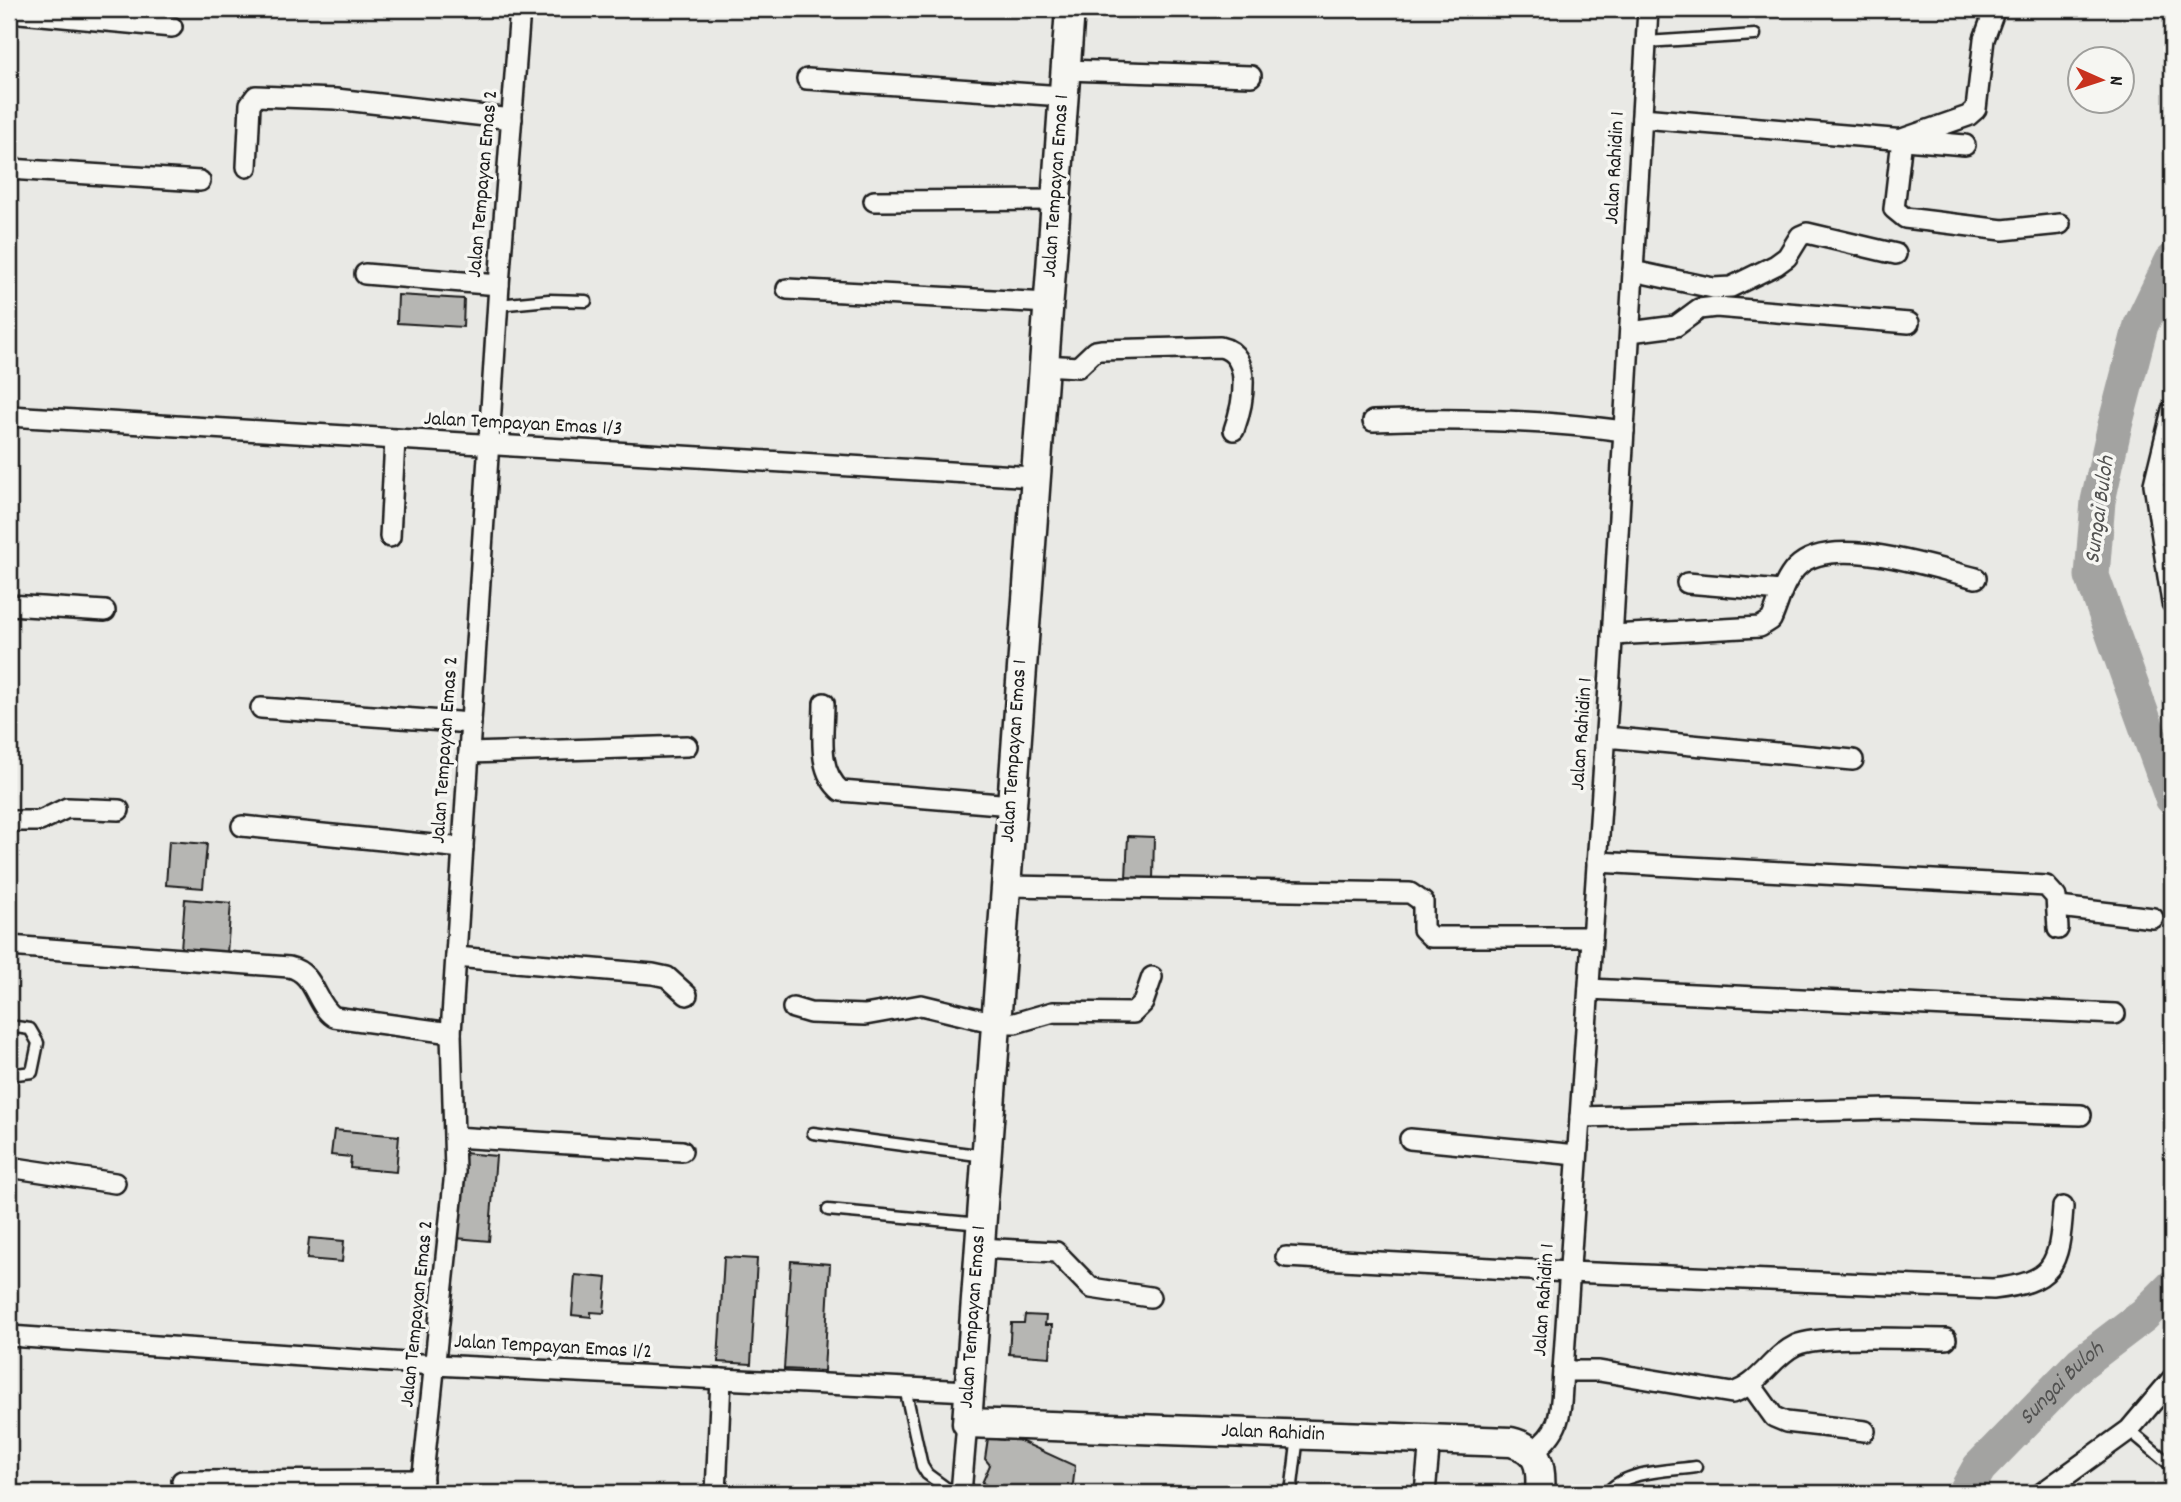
<svg xmlns="http://www.w3.org/2000/svg" width="2181" height="1502" font-family="Dekko,sans-serif">
  <style>
    .lines { fill: none; stroke-linecap: round; stroke-linejoin: round }
    .river { stroke: #a3a3a1; stroke-width: 35 }
    .building { fill: #b6b6b3; stroke: #1c1c1c; stroke-width: 2 }
    .lane-casing { stroke: #1c1c1c; stroke-width: 15 }
    .street-casing { stroke: #1c1c1c; stroke-width: 24 }
    .secondary-casing { stroke: #1c1c1c; stroke-width: 33 }
    .lane { stroke: #f6f6f2; stroke-width: 10 }
    .street { stroke: #f6f6f2; stroke-width: 19 }
    .secondary { stroke: #f6f6f2; stroke-width: 28 }
    .labels { text-anchor: middle; dominant-baseline: central; stroke-width: 7; stroke-linejoin: round; paint-order: stroke }
    .street-label { font-size: 21px; fill: #1c1c1c; stroke: #f6f6f2 }
    .water-label { font-size: 23px; font-style: italic; fill: #525251; stroke: #f6f6f2 }
  </style>
  <rect width="100%" height="100%" fill="#e9e9e5"/>
  <filter id="ink" filterUnits="userSpaceOnUse"><feTurbulence type="fractalNoise" baseFrequency=".0143" numOctaves="2"/><feDisplacementMap in="SourceGraphic" scale="14" xChannelSelector="R" yChannelSelector="G"/><feConvolveMatrix kernelMatrix="1 2 1 2 8 2 1 2 1" color-interpolation-filters="sRGB"/></filter>
  <g filter="url(#ink)">
    <g class="lines">
      <g class="river">
        <path d="M2172,261L2141,325L2114,429L2098,501L2092,576L2172,798"/>
        <path id="s1" d="M1965,1493L1979,1468L2081,1363L2144,1315L2172,1287"/>
      </g>
    </g>
    <g class="building">
      <path d="M398,295L464,299L463,327L397,323Z"/>
      <path d="M1128,836L1154,837L1153,879L1126,878Z"/>
      <path d="M169,841L207,844L203,888L166,885Z"/>
      <path d="M185,899L231,903L227,953L181,949Z"/>
      <path d="M334,1130L399,1136L396,1172L350,1168L351,1157L331,1155Z"/>
      <path d="M463,1153L496,1156L489,1241L456,1238Z"/>
      <path d="M309,1238L344,1241L342,1262L307,1259Z"/>
      <path d="M724,1257L757,1259L751,1364L718,1362Z"/>
      <path d="M791,1261L830,1264L824,1371L784,1369Z"/>
      <path d="M575,1275L607,1278L604,1313L591,1312V1317L572,1315Z"/>
      <path d="M1025,1315L1046,1316L1045,1325H1052L1050,1357L1009,1354L1011,1323H1024Z"/>
      <path d="M1005,1434L1075,1466L1072,1493H1003L982,1483L990,1465L985,1459L988,1438L1003,1440Z"/>
    </g>
    <g class="lines">
      <defs>
        <g id="lane">
          <path d="M1646,42L1755,35"/>
          <path d="M498,305L549,300L586,301"/>
          <path d="M9,1026L30,1029L38,1043L32,1072L9,1075"/>
          <path d="M813,1133L985,1156"/>
          <path d="M828,1210L981,1224"/>
          <path d="M905,1388L922,1466L927,1474L953,1493"/>
          <path d="M2129,1430L2172,1466"/>
          <path d="M1291,1493L1298,1436"/>
          <path d="M1607,1493C1625,1470 1668,1471 1696,1467"/>
        </g>
        <g id="street">
          <path d="M1995,9L1984,39L1976,109L1968,116L1902,139L1894,209L1905,218L2003,230L2060,224"/>
          <path d="M9,12L172,27"/>
          <path d="M1065,70L1251,76"/>
          <path d="M807,79L1063,96"/>
          <path d="M1642,118L1965,145"/>
          <path d="M247,167L250,104L256,96L336,99L512,119"/>
          <path d="M9,169L200,181"/>
          <path d="M874,201L1056,200"/>
          <path d="M1633,271L1713,288L1731,287L1776,265L1787,257L1800,236L1807,233L1896,254"/>
          <path d="M365,274L499,285"/>
          <path d="M787,289L1048,303"/>
          <path d="M1630,332L1676,326L1699,309L1716,307L1909,323"/>
          <path d="M1044,365L1078,367L1095,351L1101,350L1220,347C1254,354 1243,405 1234,430"/>
          <path d="M2172,410L2154,484L2172,603"/>
          <path d="M9,416L1035,477"/>
          <path d="M1373,421C1458,418 1540,420 1624,431"/>
          <path d="M390,537L395,440"/>
          <path d="M1687,583L1781,591"/>
          <path d="M9,605L105,611"/>
          <path d="M1612,635L1760,627L1771,620C1779,603 1782,583 1796,568C1829,532 1934,568 1976,578"/>
          <path d="M824,703C824,733 816,770 841,791L1012,805"/>
          <path d="M261,708L471,723"/>
          <path d="M1606,737L1853,760"/>
          <path d="M469,753L687,746"/>
          <path d="M9,821H40L67,808L119,810"/>
          <path d="M242,826L463,848"/>
          <path d="M1597,862L2046,886L2056,897L2058,929"/>
          <path d="M1006,886L1410,893L1423,902V929L1431,937H1592"/>
          <path d="M2059,907L2153,918"/>
          <path d="M9,946L289,967C316,973 314,1003 334,1017L451,1033"/>
          <path d="M456,957L653,974L667,977L687,995"/>
          <path d="M1589,989L2115,1014"/>
          <path d="M793,1008L810,1013L865,1015L921,1005L996,1023H1015L1053,1012L1133,1013L1143,1003L1152,977"/>
          <path d="M1580,1117L1890,1109L2081,1115"/>
          <path d="M454,1137L682,1151"/>
          <path d="M1410,1139L1577,1155"/>
          <path d="M9,1167L115,1183"/>
          <path d="M979,1248L1056,1252L1091,1288L1150,1297"/>
          <path d="M1286,1257L1569,1272L1993,1289C2054,1282 2059,1267 2063,1207"/>
          <path d="M9,1336L435,1365L969,1391"/>
          <path d="M1563,1371H1599L1732,1393C1760,1385 1771,1357 1796,1345C1821,1334 1914,1339 1946,1339"/>
          <path d="M1751,1385L1774,1417L1786,1422L1865,1431"/>
          <path d="M1533,1451C1565,1429 1560,1407 1563,1371L1611,657L1648,9"/>
          <path d="M182,1481L423,1480"/>
          <path d="M421,1493L455,1172L451,1033L499,285L520,9"/>
          <path d="M716,1493L721,1379"/>
          <path d="M961,1493L967,1423"/>
          <path d="M1425,1493L1430,1439"/>
          <path d="M2042,1493L2129,1430L2172,1379"/>
        </g>
        <g id="secondary">
          <path id="s2" d="M1070,9L967,1423L1511,1442C1539,1449 1542,1466 1540,1493"/>
        </g>
      </defs>
      <use href="#lane" class="lane-casing"/>
      <use href="#street" class="street-casing"/>
      <use href="#secondary" class="secondary-casing"/>
      <use href="#lane" class="lane"/>
      <use href="#street" class="street"/>
      <use href="#secondary" class="secondary"/>
    </g>
  </g>
  <g class="labels">
    <g class="street-label">
      <text transform="translate(1616 168) rotate(-87)">Jalan Rahidin 1</text>
      <text transform="translate(484 184) rotate(-85)">Jalan Tempayan Emas 2</text>
      <text transform="translate(1057 186) rotate(-86)">Jalan Tempayan Emas 1</text>
      <text transform="translate(523 425) rotate(3)">Jalan Tempayan Emas 1/3</text>
      <text transform="translate(1583 734) rotate(-86)">Jalan Rahidin 1</text>
      <text transform="translate(446 750) rotate(-86)">Jalan Tempayan Emas 2</text>
      <text transform="translate(1015 751) rotate(-86)">Jalan Tempayan Emas 1</text>
      <text transform="translate(1545 1300) rotate(-86)">Jalan Rahidin 1</text>
      <text transform="translate(418 1314) rotate(-84)">Jalan Tempayan Emas 2</text>
      <text transform="translate(974 1317) rotate(-86)">Jalan Tempayan Emas 1</text>
      <text transform="translate(553 1348) rotate(3)">Jalan Tempayan Emas 1/2</text>
      <text stroke="none"><textPath href="#s2" startOffset="1724">Jalan Rahidin</textPath></text>
    </g>
    <g class="water-label">
      <text transform="translate(2101 510) rotate(-82)">Sungai Buloh</text>
      <text stroke="none"><textPath href="#s1" startOffset="147">Sungai Buloh</textPath></text>
    </g>
  </g>
  <rect width="2181" height="1502" fill="none" stroke="#f6f6f2" stroke-width="35"/>
  <rect x="18" y="18" width="2146" height="1467" fill="none" stroke="#1c1c1c" stroke-width="2.5" filter="url(#ink)"/>
  <g transform="translate(2101 80) rotate(93)"><circle r="33" fill="#f6f6f2" stroke="#9f9f9c" stroke-width="2"/>
  <path d="M0-5L12 26L0 18L-12 26Z" fill="#c8321e"/>
  <text y="-10" font-size="19" font-weight="bold" text-anchor="middle" fill="#1c1c1c">N</text>
  </g>
</svg>
